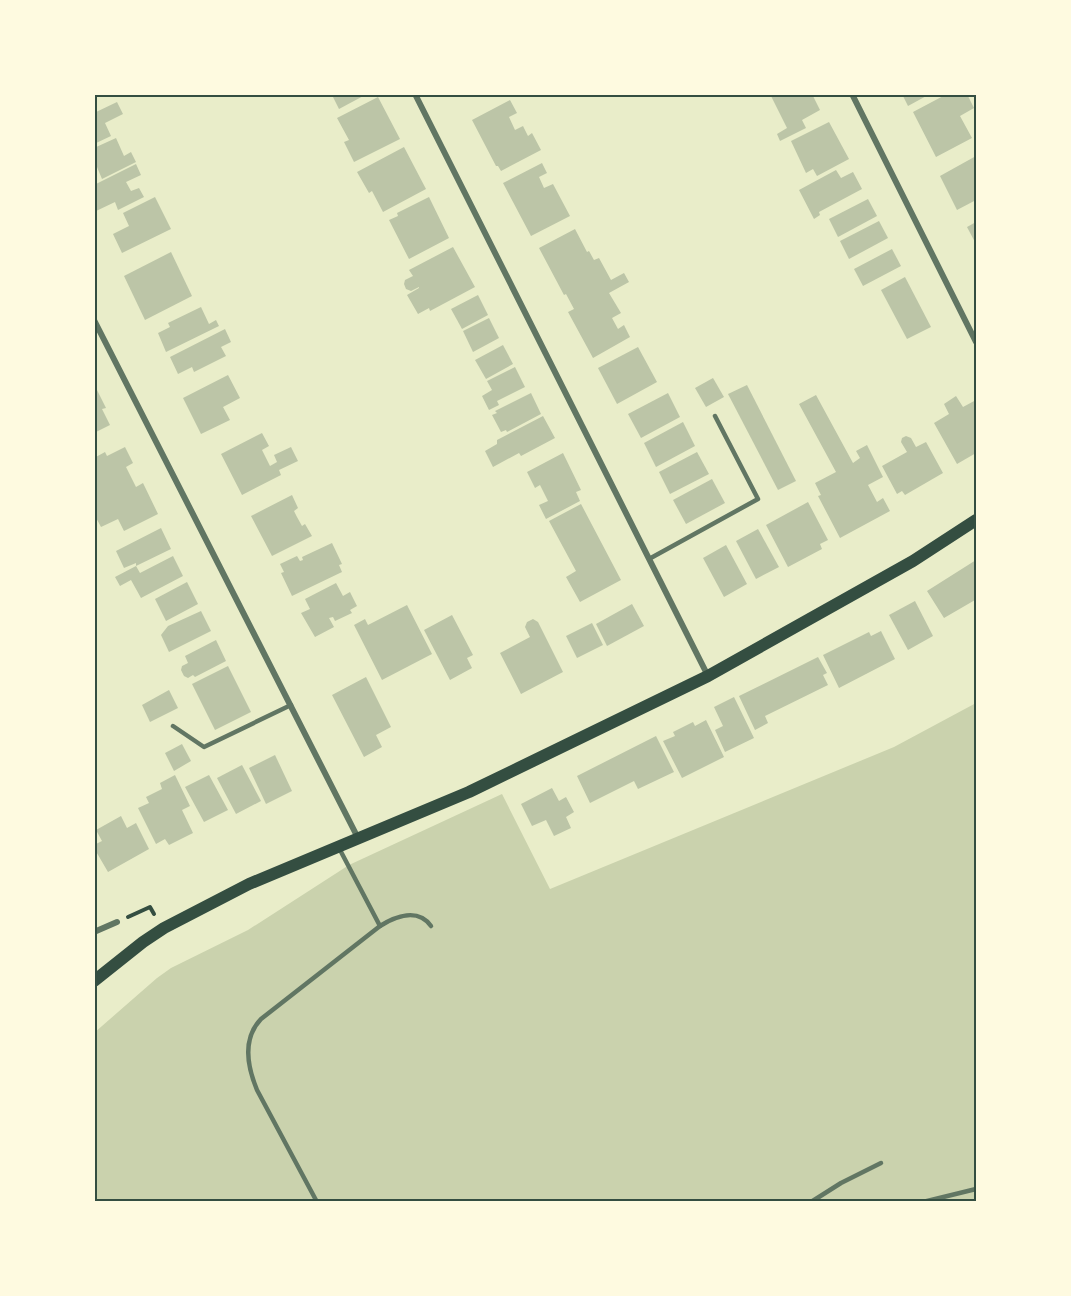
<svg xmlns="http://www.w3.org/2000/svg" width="1071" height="1296" font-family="Raleway,sans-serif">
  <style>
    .green { fill: #cad2ad }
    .building { fill: #bcc5a7 }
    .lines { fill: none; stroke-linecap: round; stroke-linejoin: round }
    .path { stroke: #344e41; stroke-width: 4 }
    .service { stroke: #617663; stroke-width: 4.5 }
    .minor { stroke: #617663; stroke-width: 6 }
    .secondary { stroke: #344e41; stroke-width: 12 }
    .neatline { fill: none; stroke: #344e41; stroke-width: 2 }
  </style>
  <rect width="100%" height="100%" fill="#e9edc9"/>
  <path class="green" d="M976,703V1201H95L94,1033L157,978L171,968L248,930L349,865L502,794L550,889L894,747Z"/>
  <g class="building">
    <path d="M338,94H367L339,109L333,97Z"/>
    <path d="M770,94H812L820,110L802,120L806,128L780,141L777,134L787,128Z"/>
    <path d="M902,94H930L908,106Z"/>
    <path d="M947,94H967L974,108L960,116L972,138L936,157L913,112Z"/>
    <path d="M378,97L400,139L354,162L344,142L349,140L337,118Z"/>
    <path d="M510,100L517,113L509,117L515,130L523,126L528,136L532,133L541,150L501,171L498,166H496L472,120Z"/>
    <path d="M117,102L123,114L105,123L111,136L94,144V113Z"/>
    <path d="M829,122L849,159L817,176L813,169L806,173L791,141Z"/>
    <path d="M116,138L124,156L131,152L136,162L102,179L97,167L94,169V148Z"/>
    <path d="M404,147L426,189L383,212L372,191L369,193L357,172Z"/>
    <path d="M976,156V200L957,210L940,176Z"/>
    <path d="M542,163L547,173L539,177L544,188L553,184L570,216L531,236L503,183Z"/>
    <path d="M136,164L141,175L126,182L131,191L139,188L144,197L118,210L115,202L94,212V185Z"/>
    <path d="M836,170L841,178L853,172L862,189L819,212L820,215L814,219L799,190Z"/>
    <path d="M155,197L171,229L122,253L113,234L129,226L123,213Z"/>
    <path d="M429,197L449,238L409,259L389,220L398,216L397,213Z"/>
    <path d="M868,199L877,216L838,237L829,219Z"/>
    <path d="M879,221L888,238L849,259L840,241Z"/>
    <path d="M976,222V244L967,227Z"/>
    <path d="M575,229L587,252L589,251L594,260L599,258L611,280L624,273L629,282L609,293L621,313L612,318L618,329L624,325L630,337L593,358L568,312L574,309L566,294L564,295L539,248Z"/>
    <path d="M453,247L475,287L430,311L429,308L418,314L407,295L419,288V287L411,291L406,289L404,284L405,280L413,276L409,270Z"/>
    <path d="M892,249L901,266L863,286L854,269Z"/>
    <path d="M171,252L192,296L145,320L124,276Z"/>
    <path d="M905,277L931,327L907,339L881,290Z"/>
    <path d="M478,295L488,315L462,329L451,309Z"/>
    <path d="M201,307L209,324L216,320L219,326L166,352L158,333L170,327L168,323Z"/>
    <path d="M489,318L499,338L473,352L463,331Z"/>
    <path d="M225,329L231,342L221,347L226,356L194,372L192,367L178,374L170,357Z"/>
    <path d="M503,345L513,364L486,379L475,360Z"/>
    <path d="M638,347L657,382L617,404L598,368Z"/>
    <path d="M515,367L525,387L497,401L499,405L489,410L482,396L492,390L487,381Z"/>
    <path d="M228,375L240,398L223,407L230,420L201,434L183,398Z"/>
    <path d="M713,378L724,397L706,407L695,388Z"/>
    <path d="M747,385L796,481L778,490L728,394Z"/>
    <path d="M97,390L106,408L102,409L110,425L94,433V392Z"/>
    <path d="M531,393L541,414L507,432L506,430L501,432L492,415L497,413L495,411Z"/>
    <path d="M668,393L680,417L641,438L628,414Z"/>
    <path d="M816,395L853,463L860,458L856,451L867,445L883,477L868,485L877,502L883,498L890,511L840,538L818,496L821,495L815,483L836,472L799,404Z"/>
    <path d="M956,396L963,407L976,400V453L957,464L934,423L949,414L944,404Z"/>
    <path d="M543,416L555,438L521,456L519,453L493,467L485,451L497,444V440Z"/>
    <path d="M683,422L695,446L656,467L644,443Z"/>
    <path d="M262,433L269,446L262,450L270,466L277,462L274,455L291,447L298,461L279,470L281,475L242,495L221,454Z"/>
    <path d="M906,436L911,438L916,447L926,442L943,473L905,495L902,491L897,494L882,466L907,452L901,442L902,438Z"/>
    <path d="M125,447L133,463L126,467L136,487L143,483L158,514L124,531L118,519L101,527L94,514V458L105,452L107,456Z"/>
    <path d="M697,452L709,474L670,494L659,472Z"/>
    <path d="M563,453L581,490L576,492L580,501L546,519L539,505L548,501L540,485L535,488L527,472Z"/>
    <path d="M712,479L725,503L686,524L673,500Z"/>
    <path d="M292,495L298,508L294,511L297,517L302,526L305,524L312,536L272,556L251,516Z"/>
    <path d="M808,502L828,540L820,544L822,549L788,567L766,525Z"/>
    <path d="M581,504L621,580L580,602L566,577L576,571L549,521Z"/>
    <path d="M161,528L171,549L136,566V563L124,568L116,551Z"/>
    <path d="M758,529L779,567L756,579L736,541Z"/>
    <path d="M332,543L342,564L339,565L342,572L292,596L281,573L284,572L280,564L297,556L300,561L303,560L302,557Z"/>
    <path d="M726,545L747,584L724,597L703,558Z"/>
    <path d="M173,556L183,576L141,598L131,580L120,586L115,577L136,566L140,573Z"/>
    <path d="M976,560V602L975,600L944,618L927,591Z"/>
    <path d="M187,582L198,604L166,621L155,599Z"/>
    <path d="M336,583L343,596L350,592L357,606L350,610L352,613L335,621L333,617L329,618L334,627L315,637L301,613L310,609L305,599Z"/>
    <path d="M915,601L933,636L908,650L889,615Z"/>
    <path d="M632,604L644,626L607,646L596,624Z"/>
    <path d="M407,605L432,654L382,680L354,625L365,619L368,625Z"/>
    <path d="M201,611L211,631L169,652L161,635L168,626Z"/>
    <path d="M452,615L473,655L467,658L472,668L450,680L424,630Z"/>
    <path d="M533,619L538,622L563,672L521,694L500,653L530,637L525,627L527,622Z"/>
    <path d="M592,623L603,645L577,658L566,636Z"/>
    <path d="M881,631L895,659L839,688L823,655L869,632L871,636Z"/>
    <path d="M216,640L226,661L195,677L193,675L188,678L184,676L181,670L182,666L188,663L185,656Z"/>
    <path d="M818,657L827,673L823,675L828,685L765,716L768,723L755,730L739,696Z"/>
    <path d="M228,666L251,712L215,730L192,684Z"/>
    <path d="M366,677L391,727L376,735L382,747L364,757L332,695Z"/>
    <path d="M169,690L178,708L150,722L142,705Z"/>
    <path d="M734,697L754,738L725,752L715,730L723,726L714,707Z"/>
    <path d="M706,720L724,757L682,778L663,741L675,736L673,732L693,722L695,726Z"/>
    <path d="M656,736L674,772L638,789L634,781L590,803L577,776Z"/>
    <path d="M182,744L191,761L174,771L165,753Z"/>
    <path d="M275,755L292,791L266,804L249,768Z"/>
    <path d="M242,765L261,801L236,814L217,778Z"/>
    <path d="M175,775L190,806L182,810L193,833L169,845L165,839L156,844L138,808L149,803L146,797L162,789L160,783Z"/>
    <path d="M209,775L228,810L204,822L185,787Z"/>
    <path d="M552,788L559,801L566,797L574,812L566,817L571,828L554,836L546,820L532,826L521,804Z"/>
    <path d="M121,816L127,828L136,823L149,849L108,872L94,848V845L102,841L96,830Z"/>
  </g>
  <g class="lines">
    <path class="path" d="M128,917L150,907L154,914"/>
    <g class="service">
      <path d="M649,559L758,499L715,416"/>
      <path d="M173,726L204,747L291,705"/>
      <path d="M380,926C396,916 418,908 431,926"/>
      <path d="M317,1202L257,1090C247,1066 242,1039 261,1019L380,926L339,848"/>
      <path d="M811,1202L841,1183L881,1163"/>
      <path d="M923,1202L976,1189"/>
    </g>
    <g class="minor">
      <path d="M415,94L708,676"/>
      <path d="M852,94L976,342"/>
      <path d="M94,320L358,838"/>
      <path d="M94,932L117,922"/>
    </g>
    <path class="secondary" d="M94,981L143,942L164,928L249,884L469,792L708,676L913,561L976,520"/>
  </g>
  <rect width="1071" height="1296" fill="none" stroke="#fefae0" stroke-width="192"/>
  <rect x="96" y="96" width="879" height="1104" class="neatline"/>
</svg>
